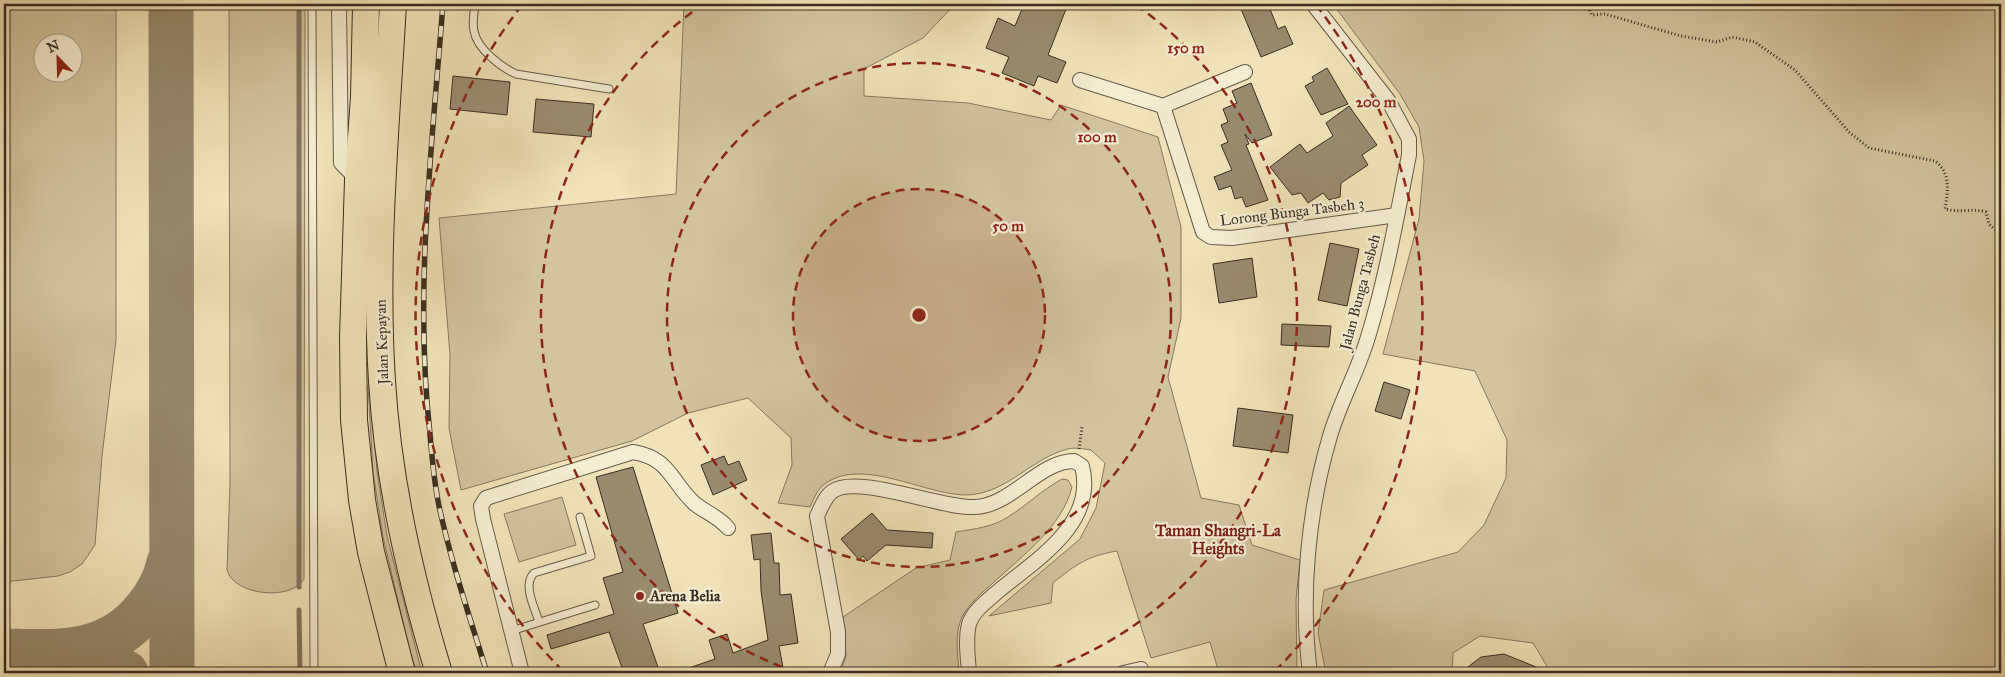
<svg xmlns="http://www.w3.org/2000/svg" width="2005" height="677" font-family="'IM FELL Great Primer',serif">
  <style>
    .green { fill: #d1c49f; stroke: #857960; fill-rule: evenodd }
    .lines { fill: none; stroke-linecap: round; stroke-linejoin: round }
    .stream { stroke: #82755d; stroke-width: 5 }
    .taxiway { stroke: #94886d; stroke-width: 45 }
    .building { fill: #988c70; stroke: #392e21 }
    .lane-casing { stroke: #675b47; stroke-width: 9 }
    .street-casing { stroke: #675b47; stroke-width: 16 }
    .highway-casing { stroke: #392e21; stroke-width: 28 }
    .path { stroke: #392e21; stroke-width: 3; stroke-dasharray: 1 2.5; stroke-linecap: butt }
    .lane { stroke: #f5edd2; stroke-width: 7 }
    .street { stroke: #f5edd2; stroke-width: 14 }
    .highway { stroke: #f0e3b9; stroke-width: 26 }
    .rail-casing { stroke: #392e21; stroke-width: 5.5 }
    .rail { stroke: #f5edd2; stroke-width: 4; stroke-dasharray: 11; stroke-linecap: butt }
    .ring { fill: none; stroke: #8f2418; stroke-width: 2.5; stroke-dasharray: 9 6 }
    .poi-dot { fill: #8f2418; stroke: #f5edd2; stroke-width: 2 }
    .labels { text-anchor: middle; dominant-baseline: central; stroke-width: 4.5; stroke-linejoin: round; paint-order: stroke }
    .street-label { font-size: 15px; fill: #392e21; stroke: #f5edd2 }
    .poi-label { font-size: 15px; font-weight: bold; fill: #392e21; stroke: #f5edd2; text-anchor: start }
    .neighbourhood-label { font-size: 16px; font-weight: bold; fill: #7a1f14; stroke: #f5edd2 }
    .centre { fill: #8f2418; stroke: #f5edd2; stroke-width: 2.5 }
    .ring-label { font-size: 15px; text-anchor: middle; font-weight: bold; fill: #8f2418; stroke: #f5edd2; stroke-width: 4.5; stroke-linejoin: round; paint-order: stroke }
  </style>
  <rect width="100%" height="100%" fill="#f0e3b9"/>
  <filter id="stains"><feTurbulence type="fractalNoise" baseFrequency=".004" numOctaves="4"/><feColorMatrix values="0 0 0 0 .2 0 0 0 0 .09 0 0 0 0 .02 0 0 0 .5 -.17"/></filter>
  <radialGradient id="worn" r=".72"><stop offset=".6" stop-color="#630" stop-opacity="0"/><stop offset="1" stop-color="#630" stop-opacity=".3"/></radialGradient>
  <g class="green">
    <path d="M4,4H116V340L102,456L95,545L82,564L70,572L58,576L4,582ZM72,42V72H42V42Z"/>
    <path d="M229,4H305L304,579C292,601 234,596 227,570L230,484Z"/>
    <path d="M684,4H955L923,38L864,69V96L968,103L1051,120L1061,105L1158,137L1181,227V318L1168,377L1201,498L1239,505L1252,545L1300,560L1296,600L1297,673H1219L1210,642L1151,658L1117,551C1088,556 1076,564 1053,583L1051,603L989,616L1080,539L1096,508L1105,463L1091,450C1084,449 1075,447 1068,449C1031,458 1006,495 965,495C921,494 858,454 821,487C816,492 813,501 810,507L778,503L792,465L791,438L748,398L688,413L632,441L461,490L449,428L450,355L439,218L676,194Z"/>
    <path d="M1333,4H2001V673H1551L1533,643L1480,636L1453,653L1452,673H1326L1318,633L1324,590L1458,552L1484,525L1506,478L1507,440L1475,371L1383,354L1419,219L1424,161L1419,127L1400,94Z"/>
    <path d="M368,386L370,387L377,471L387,536L422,673H417L411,656L383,537L373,472Z"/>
    <path d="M1062,479L1068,480L1072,487C1062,527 1023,555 993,583C982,593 969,603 962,617C954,635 958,654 959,673H840L846,656L843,617L916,568L950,560L956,532C974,529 993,527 1008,517C1027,505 1042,490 1062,479Z"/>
    <path d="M562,497L576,545L519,562L504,514Z"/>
  </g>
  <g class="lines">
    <g class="stream">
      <path d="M299,587V4"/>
      <path d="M299,610L300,673"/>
    </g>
    <g class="taxiway">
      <path d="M171,4L172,673"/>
      <path d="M4,651C58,652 107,657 145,610C157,596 165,581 169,563"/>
      <path d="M67,652L99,658L126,673"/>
    </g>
  </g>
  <g class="building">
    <path d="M1024,4H1068L1048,55L1066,62L1057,83L1038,76L1034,86L1002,73L1009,57L986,48L998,18L1015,26Z"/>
    <path d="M1239,4H1268L1278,29L1285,26L1293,44L1261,57Z"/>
    <path d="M1327,68L1348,104L1321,115L1305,86L1314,81L1312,77Z"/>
    <path d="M453,76L510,82L507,115L450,109Z"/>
    <path d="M1251,83L1272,135L1252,143L1245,134L1249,144L1246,145L1268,200L1246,207L1242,197L1235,199L1231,186L1219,190L1214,177L1232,170L1221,145L1228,142L1221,125L1228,122L1223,109L1237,103L1232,91Z"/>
    <path d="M536,99L594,104L591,137L533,132Z"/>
    <path d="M1349,106L1377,145L1362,155L1368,165L1341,183L1340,197L1329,200L1323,193L1308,203L1301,193L1292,195L1270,167L1300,144L1307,153L1333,136L1326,123Z"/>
    <path d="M1330,243L1359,249L1347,306L1318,300Z"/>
    <path d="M1252,258L1257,297L1219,303L1213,264Z"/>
    <path d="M1282,324L1331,326L1329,347L1281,345Z"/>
    <path d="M1384,382L1410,390L1401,419L1375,411Z"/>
    <path d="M1238,408L1293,415L1288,453L1233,446Z"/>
    <path d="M724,456L728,465L739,461L747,480L713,495L701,465Z"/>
    <path d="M633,467L678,613L643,624L660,673H624L609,632L551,649L547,635L614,614L603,578L623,572L596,477Z"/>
    <path d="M872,513L887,530L933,533L932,548L886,545L867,561L863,556L859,560L841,539Z"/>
    <path d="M771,533L774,563H779L780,595L791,594L798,643L779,646L784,673H681L680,671L715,659L709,640L727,634L733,653L768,640L761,591L760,559L754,560L751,535Z"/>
    <path d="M1504,654L1551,673H1460L1481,657Z"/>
  </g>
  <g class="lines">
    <defs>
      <g id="lane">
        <path d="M312,4L314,673"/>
        <path d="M475,4C474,13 472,22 474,31C477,49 501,67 516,74L609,89"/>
        <path d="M539,622C535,608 522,585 534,573L591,556L580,517"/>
        <path d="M511,631L595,605"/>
      </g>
      <g id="street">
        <path d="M339,4L341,163L358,180"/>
        <path d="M1245,72L1163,106L1203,232L1211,237L1232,238L1397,215"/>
        <path d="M1080,80L1163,106"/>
        <path d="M522,673L483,519L481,506L486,498L633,452C670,458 671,482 694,503C706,513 718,516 728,528"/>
        <path d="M830,673L838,654V632L817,516C821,508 825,496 833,491C858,474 942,509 975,507C1011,506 1039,461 1074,461L1082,466C1097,525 1035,560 996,593C987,601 973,611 969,624C965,640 968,657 969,673"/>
        <path d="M1123,673L1141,669"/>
        <path d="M1310,673C1300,596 1308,511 1330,436C1340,402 1358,371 1368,337C1386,278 1397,216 1409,155V139L1388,100L1313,4"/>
      </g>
      <g id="highway">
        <path d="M366,4L364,97L358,180L353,338L354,420L362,500L371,552L402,673"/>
        <path d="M393,4C386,129 374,256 382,381C388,481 410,578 439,673"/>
      </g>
    </defs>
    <use href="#lane" class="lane-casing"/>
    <use href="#street" class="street-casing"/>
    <use href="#highway" class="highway-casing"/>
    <g class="path">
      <path d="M1586,4L1592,15L1605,14L1681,36L1717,42L1732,37L1755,42L1795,70L1849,132L1869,148L1935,161C1951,173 1948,191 1945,209C1958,213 1973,208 1986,212L1989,224L2001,235"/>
      <path d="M1079,449L1082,427"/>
    </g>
    <use href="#lane" class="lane"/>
    <use href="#street" class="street"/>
    <use href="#highway" class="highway"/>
    <defs>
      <path id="rail" d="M443,4C432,147 414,291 430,434C432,458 434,482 439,506C451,562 470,618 487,673"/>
    </defs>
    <use href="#rail" class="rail-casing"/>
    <use href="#rail" class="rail"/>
  </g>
  <circle cx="919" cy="315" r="126" fill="#8f2418" fill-opacity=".12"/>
  <g class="ring">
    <circle cx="919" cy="315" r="126"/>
    <circle cx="919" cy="315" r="252"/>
    <path d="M796 672A378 378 0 0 1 702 5M1136 5A378 378 0 0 1 1042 672"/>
    <path d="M563 671A504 504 0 0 1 522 5M1316 5A504 504 0 0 1 1275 671"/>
  </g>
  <circle class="poi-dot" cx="640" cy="596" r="5"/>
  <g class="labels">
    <g class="street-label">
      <text transform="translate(1292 212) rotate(-7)">Lorong Bunga Tasbeh 3</text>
      <text transform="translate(1360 292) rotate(-75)">Jalan Bunga Tasbeh</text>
      <text transform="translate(382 342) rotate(-92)">Jalan Kepayan</text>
    </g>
    <g class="poi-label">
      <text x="650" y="596">Arena Belia</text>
    </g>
    <g class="neighbourhood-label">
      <text x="1218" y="530">Taman Shangri-La<tspan x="1218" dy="18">Heights</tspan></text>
    </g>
  </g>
  <circle cx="919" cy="315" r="8" class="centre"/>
  <g class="ring-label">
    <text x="1186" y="53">150 m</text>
    <text x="1376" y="107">200 m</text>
    <text x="1097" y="142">100 m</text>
    <text x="1008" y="231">50 m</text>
  </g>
  <rect width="2005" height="677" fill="none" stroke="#f0e3b9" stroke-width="20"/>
  <rect x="5" y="5" width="1995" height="667" fill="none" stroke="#392e21" stroke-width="2.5"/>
  <rect x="10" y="10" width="1985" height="657" fill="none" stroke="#392e21"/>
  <g transform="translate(58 58) rotate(337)"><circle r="24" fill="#f5edd2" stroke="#aaa18b"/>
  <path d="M0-4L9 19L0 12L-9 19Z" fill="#8f2418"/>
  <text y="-8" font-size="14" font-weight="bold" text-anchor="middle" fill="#392e21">N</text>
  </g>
  <rect width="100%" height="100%" filter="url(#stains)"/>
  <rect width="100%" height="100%" fill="url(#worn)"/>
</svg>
